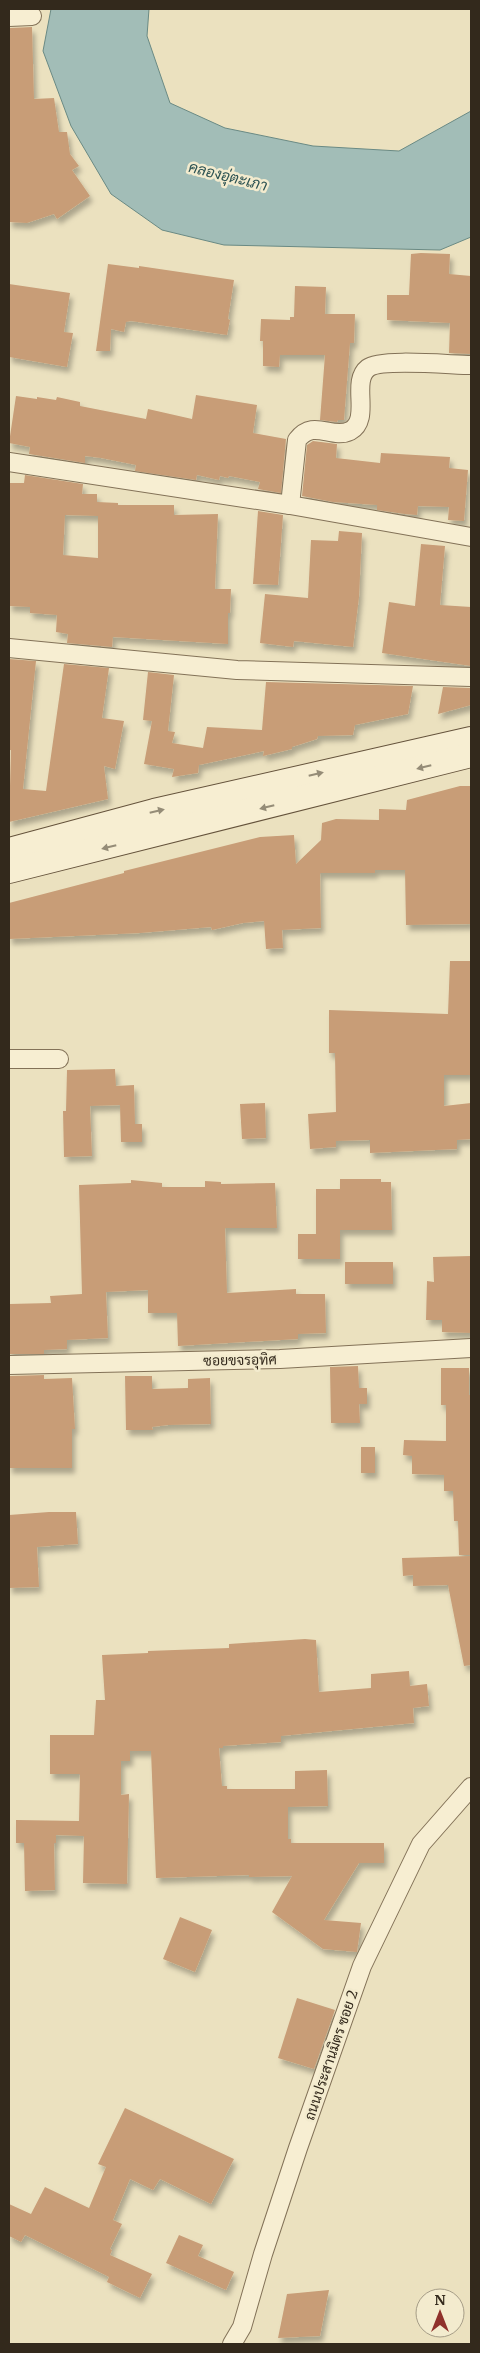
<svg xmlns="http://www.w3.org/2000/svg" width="480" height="2353" font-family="Merriweather,Sarabun,serif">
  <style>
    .water { fill: #a2bdb7; stroke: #6a8a84 }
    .building { fill: #c89d77; fill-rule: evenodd; filter: url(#shadow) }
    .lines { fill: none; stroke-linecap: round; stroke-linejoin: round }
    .street-casing { stroke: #837258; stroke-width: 20 }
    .secondary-casing { stroke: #65533c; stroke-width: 26 }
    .street { stroke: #f7eed2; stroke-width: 18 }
    .secondary { stroke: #f7eed2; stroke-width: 24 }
    .oneway { fill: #958c77 }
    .labels { text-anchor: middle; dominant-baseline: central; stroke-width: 5; stroke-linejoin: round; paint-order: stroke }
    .street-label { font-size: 14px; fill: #33291c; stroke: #f3ebce }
    .water-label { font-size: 15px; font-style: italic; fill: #2c5252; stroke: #f3ebce }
  </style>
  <defs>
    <filter id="shadow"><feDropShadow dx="3" dy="5.5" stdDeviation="2.5" flood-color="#0004"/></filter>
  </defs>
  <rect width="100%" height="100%" fill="#ebe1bf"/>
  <path class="water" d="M51,9H149L147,36L170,103L225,128L313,146L399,151L471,111V237L440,250L224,245L162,230L111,194L71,126L43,51Z"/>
  <g class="building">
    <path d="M32,27L34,99L54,98L59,132H67L70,154L79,166L72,170L90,196L57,219L54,214L27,223L9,222V138H10L9,28Z"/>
    <path d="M421,253L450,254L449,274L471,276V354L449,353L450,323L387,320V295H409L411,254Z"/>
    <path d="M108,264L139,268V266L234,280L228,319L230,320L227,335L131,321L126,322L124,332L111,329L110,351H96Z"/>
    <path d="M9,284L70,293L64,332L73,333L67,367L9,357Z"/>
    <path d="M295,286L326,287L325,314H355L354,343H350L344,420H338L337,422L320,420L325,355H280L279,367L263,366V341H260L261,319L290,320V317H294Z"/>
    <path d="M196,395L257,405L253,433L286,439L281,493L258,489L260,482L229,476L228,478L220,476L219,480L197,475L196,480L135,471L136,465L101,458L85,456V463L29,454L30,447L9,443L16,396L37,399V397L56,400L57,397L80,402V406L146,419L148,409L192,419Z"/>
    <path d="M313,441L337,444L336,458L380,463L381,453L450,457L449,468L468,470L464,521L448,520L449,507L418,506L417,515L405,514L377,510V505L333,502L302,496L307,445Z"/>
    <path d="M25,475L83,484L82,494H97V502L118,503V505H174V515L218,514L215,589H231L230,613H228V644L113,637L112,647L67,643L68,634L56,632L57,615L30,613V607L9,606V483H24ZM65,515L98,516V558L63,555Z"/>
    <path d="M258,511L283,515L278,585L253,584Z"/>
    <path d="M339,531L362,533L359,597L353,647L294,641L293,647L260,643L265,594L308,598L311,540L338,541Z"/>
    <path d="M421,544L445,546L440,605L471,607V666L382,653L389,602L415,606Z"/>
    <path d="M9,659L36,661L23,789L46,791L64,664L109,668L102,718L124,721L115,769L104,766L108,799L9,822L11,750H9Z"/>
    <path d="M148,672L174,675L168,731L175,732L172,743L203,748L207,727L262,730L266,682L413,686L408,714L355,725L353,735L318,736L317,739L292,747V749L263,756L264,751L199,765L198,773L172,777L174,769L144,764L152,721L143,720Z"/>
    <path d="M443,687L471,688V705L438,714Z"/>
    <path d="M460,786H471V924L406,925L405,870H375V873H320L321,928L282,930L283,948L266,949L264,921L243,923L212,930L211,927L140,933L9,939V903L124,873V871L260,837L294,835L296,864L321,840L322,823L336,819L379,820V809L406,810L407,800Z"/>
    <path d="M450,961H471V1075H444V1106L471,1103V1139L457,1140V1149L370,1153V1140L336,1141V1147L310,1149L308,1114L336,1112L335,1053H329V1010L448,1014Z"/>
    <path d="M115,1069L116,1086L134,1085L135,1124H142V1142H121L120,1105L90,1106L92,1156L64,1157L63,1111H66L67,1070Z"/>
    <path d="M265,1103L266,1138L242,1139L240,1104Z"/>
    <path d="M340,1179H381V1182H391L392,1230H340V1259H298V1234H316V1189H340Z"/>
    <path d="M131,1180L162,1183V1187H205V1181L221,1182V1184L275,1183L277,1228H225L227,1293L296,1289V1294H325L326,1333L298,1334V1339L178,1346L177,1313H148V1290L106,1292L108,1338L67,1340V1349L44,1350V1354H9V1304L51,1303L50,1296L82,1294L79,1185L131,1183Z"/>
    <path d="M471,1256V1333L442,1332V1320H426L427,1281L434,1282L433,1257Z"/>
    <rect x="345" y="1262" width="48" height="22"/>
    <path d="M358,1366L359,1388H367V1404H359L360,1423H331L330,1367Z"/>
    <path d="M441,1368H469V1395H471V1555H459L458,1521H454L453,1491H444V1475L412,1474V1456L403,1455L404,1440L446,1441V1405H441Z"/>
    <path d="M44,1375V1379L72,1378L75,1429H72V1468H9V1376Z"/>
    <path d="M125,1376H152V1389L188,1388V1379L210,1378L211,1424L168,1425L152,1427L153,1430H126Z"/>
    <rect x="361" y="1447" width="14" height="26"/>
    <path d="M49,1512H76L78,1544L37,1547L39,1587L9,1588V1515Z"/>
    <path d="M471,1556V1665L464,1666L448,1585L413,1586V1575L403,1576L402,1558Z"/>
    <path d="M305,1639L316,1640L319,1692L371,1688V1674L409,1671L410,1686L427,1684L429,1706L413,1708L414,1723L281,1736V1742L223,1746V1748H219L222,1786H227V1789H295V1771L327,1770L328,1806L288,1807V1839H291V1843H384V1863H359L324,1920L361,1923L357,1952L323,1949L272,1912L292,1876L249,1877V1875L156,1878L151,1751H130V1761H121V1795L129,1794L127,1884L83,1883L84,1836L56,1835V1843H54L55,1890L25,1891L24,1843H16V1820L79,1821L80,1774H50V1735H94L96,1700H105L102,1655L148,1653V1651L229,1648V1644Z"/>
    <path d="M180,1917L212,1930L195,1972L163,1959Z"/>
    <path d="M297,1998L335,2010L314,2069L278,2058Z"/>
    <path d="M125,2108L234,2159L211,2204L160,2179L153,2190L130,2179L113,2220L122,2224L110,2249L112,2250L110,2255L152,2274L140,2298L107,2282L109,2277L25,2235L21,2242L9,2236V2204L31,2214L45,2187L89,2208L106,2167L98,2164Z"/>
    <path d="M179,2235L203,2245L198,2256L234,2272L226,2290L166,2263Z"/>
    <path d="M329,2290L320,2336L278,2338L287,2294Z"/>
  </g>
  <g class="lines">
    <defs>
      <g id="street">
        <path d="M9,17L32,16"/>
        <path d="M9,462L290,505L471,537"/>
        <path d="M290,505L297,440C314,418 331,440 350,431C372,419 350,382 368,368C381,358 452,365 471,365"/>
        <path d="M9,648L237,670L471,677"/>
        <path d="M9,1059H59"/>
        <path d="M9,1365L280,1359L471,1348"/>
        <path d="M232,2344L242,2327L263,2254L298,2148L362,1966L421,1844L471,1787"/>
      </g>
      <g id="secondary">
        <path d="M9,850L154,811L471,739"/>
        <path d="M9,871L471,755"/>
      </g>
    </defs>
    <use href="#street" class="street-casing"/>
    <use href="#secondary" class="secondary-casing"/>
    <use href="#street" class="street"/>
    <use href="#secondary" class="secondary"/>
  </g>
  <defs><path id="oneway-solid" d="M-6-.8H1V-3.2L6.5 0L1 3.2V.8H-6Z" transform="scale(1.25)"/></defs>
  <g class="oneway">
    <use href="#oneway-solid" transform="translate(424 767) rotate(166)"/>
    <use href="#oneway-solid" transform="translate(316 774) rotate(-13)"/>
    <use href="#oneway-solid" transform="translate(267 807) rotate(166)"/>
    <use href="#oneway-solid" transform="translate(157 811) rotate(-13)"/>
    <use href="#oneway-solid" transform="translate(109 847) rotate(166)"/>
  </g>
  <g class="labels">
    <g class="street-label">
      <text transform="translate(240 1360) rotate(-1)">ซอยขจรอุทิศ</text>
      <text transform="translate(331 2055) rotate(-71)">ถนนประสานมิตร ซอย 2</text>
    </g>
    <g class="water-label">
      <text transform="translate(228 176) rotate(14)">คลองอุ่ตะเภา</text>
    </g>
  </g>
  <rect width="480" height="2353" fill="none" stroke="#33291c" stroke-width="20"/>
  <g transform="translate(440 2313)"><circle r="24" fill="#f3ebce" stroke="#a69d87"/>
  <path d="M0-4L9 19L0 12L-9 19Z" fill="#8f312b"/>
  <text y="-8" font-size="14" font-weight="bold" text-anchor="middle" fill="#33291c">N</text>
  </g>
</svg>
